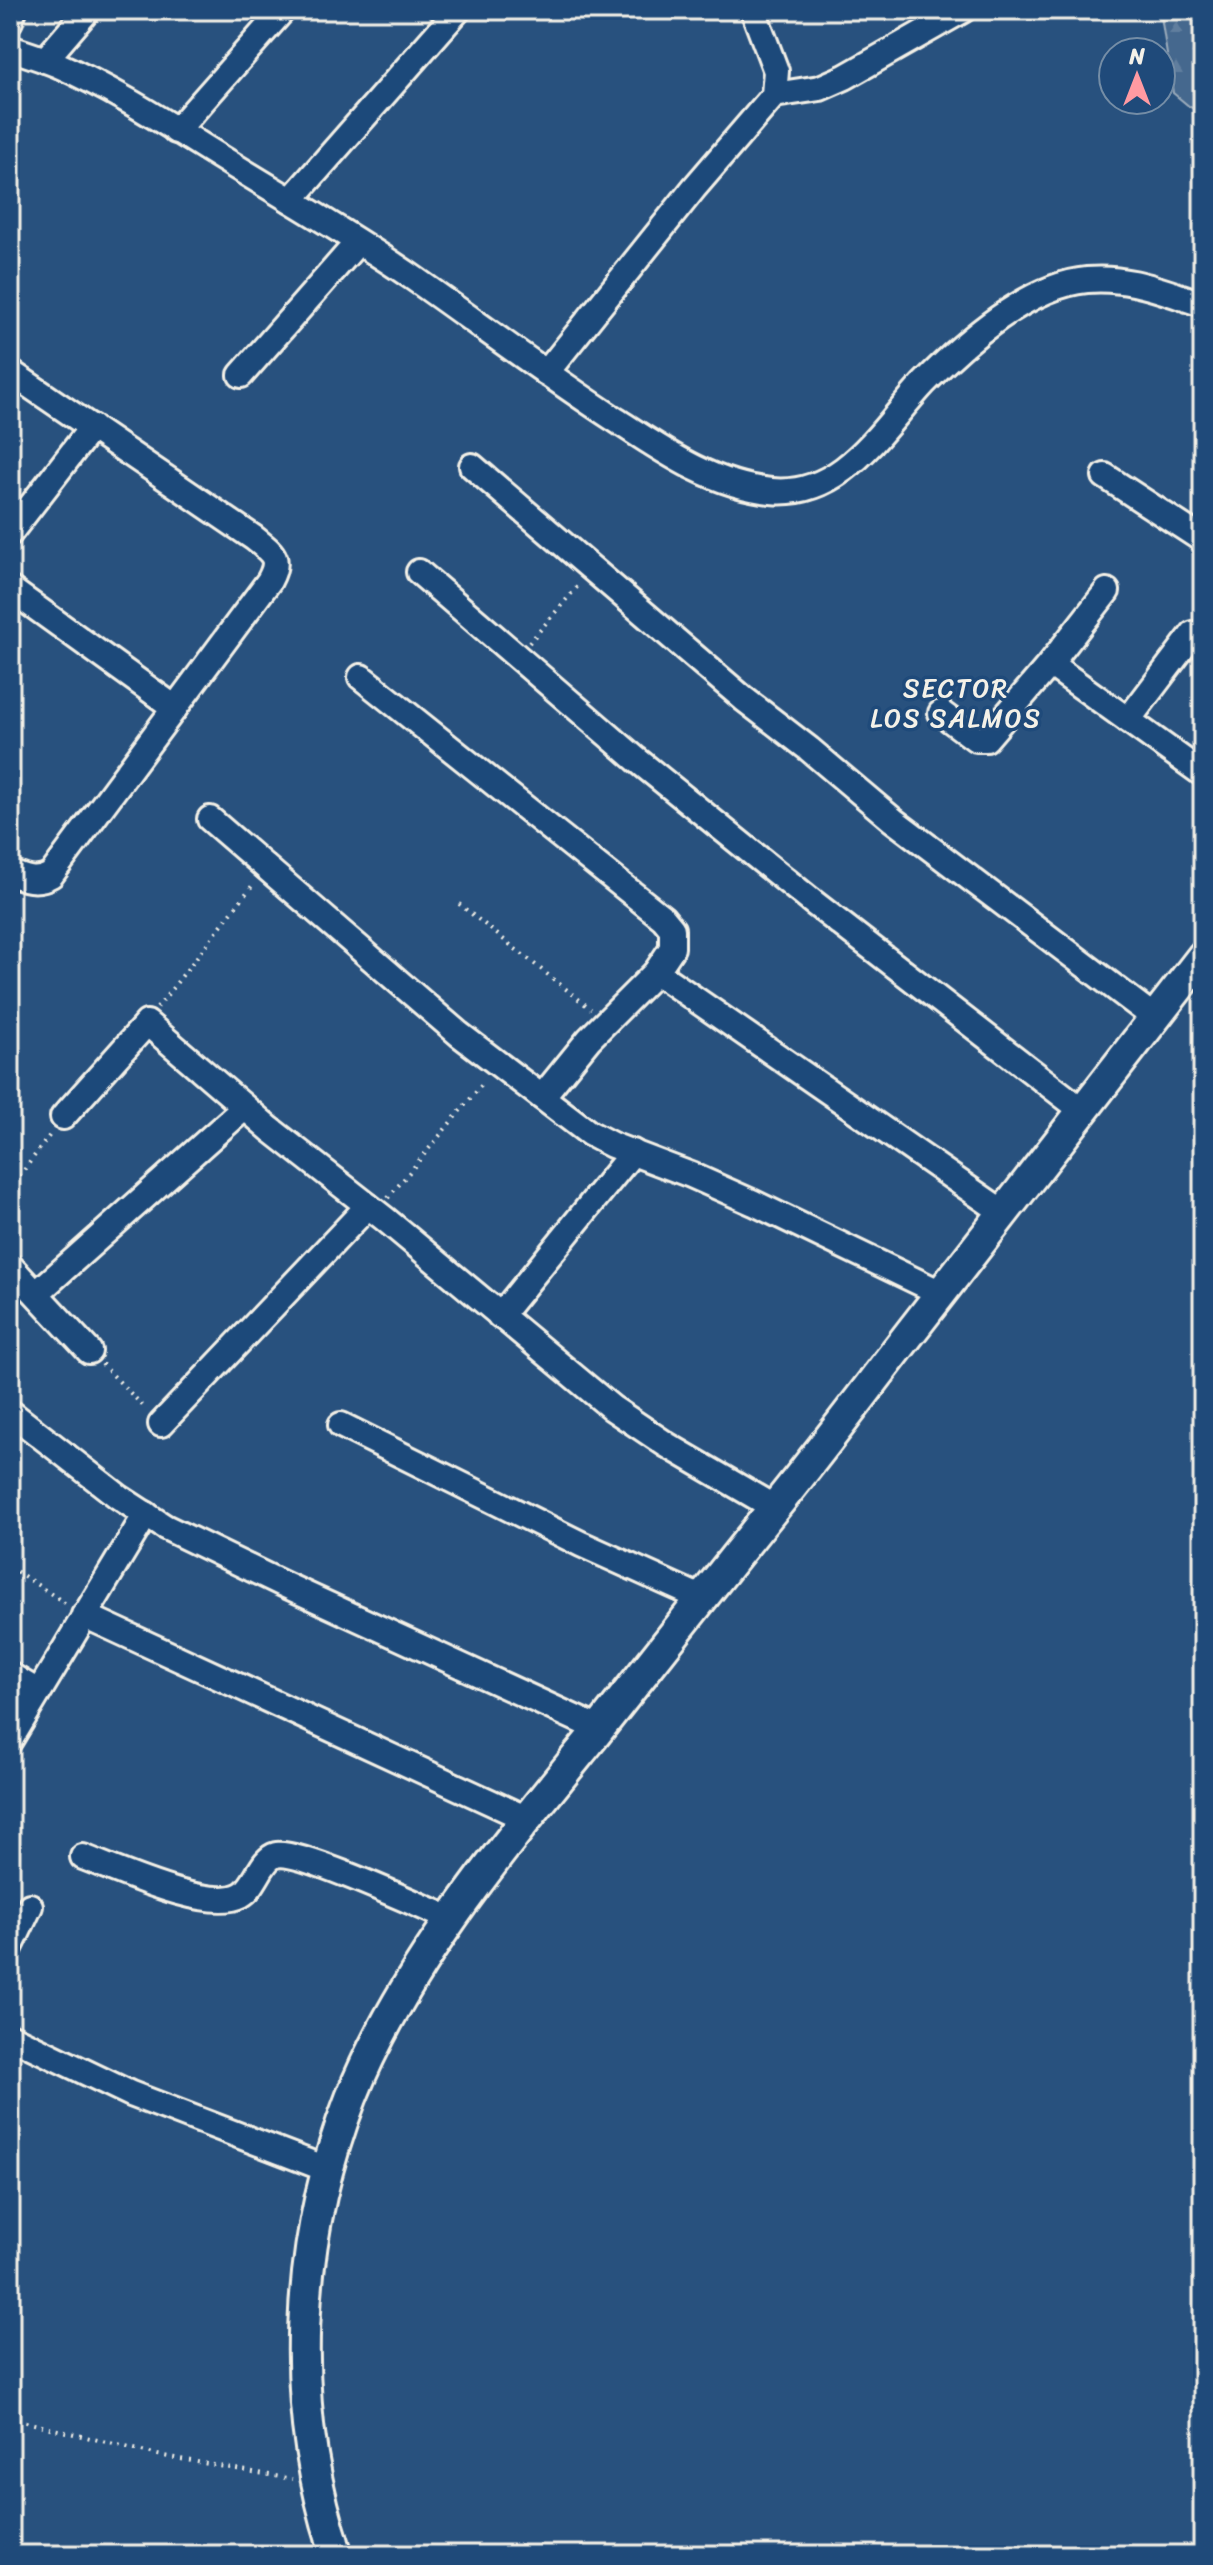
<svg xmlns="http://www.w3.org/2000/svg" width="1213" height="2565" font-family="Sriracha,sans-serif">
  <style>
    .forest { fill: url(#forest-firs); stroke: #9cacbb; stroke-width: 2 }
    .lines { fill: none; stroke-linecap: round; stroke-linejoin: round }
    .minor-casing { stroke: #f4f1e8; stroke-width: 30 }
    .tertiary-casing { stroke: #f4f1e8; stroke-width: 36 }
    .path { stroke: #f4f1e8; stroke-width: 4; stroke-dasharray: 2 6; stroke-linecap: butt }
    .minor { stroke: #1f4a7a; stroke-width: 24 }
    .tertiary { stroke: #1f4a7a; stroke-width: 30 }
    .labels { text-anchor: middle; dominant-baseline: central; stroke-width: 7; stroke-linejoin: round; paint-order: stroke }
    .neighbourhood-label { font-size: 26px; letter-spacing: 2px; fill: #f4f1e8; stroke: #1f4a7a }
  </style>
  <defs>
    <pattern id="forest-firs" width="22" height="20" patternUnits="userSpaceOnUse" patternTransform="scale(2)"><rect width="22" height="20" fill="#45688e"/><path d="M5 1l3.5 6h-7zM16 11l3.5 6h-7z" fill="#607e9e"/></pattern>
  </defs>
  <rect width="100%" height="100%" fill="#28517e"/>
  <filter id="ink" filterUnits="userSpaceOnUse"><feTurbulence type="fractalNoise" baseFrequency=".0125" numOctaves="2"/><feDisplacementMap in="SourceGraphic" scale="16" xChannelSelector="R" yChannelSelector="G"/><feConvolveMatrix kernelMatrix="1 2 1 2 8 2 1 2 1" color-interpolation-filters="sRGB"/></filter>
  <g filter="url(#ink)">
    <path class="forest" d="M1160,10H1203V112L1190,107L1173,93Z"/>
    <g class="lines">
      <defs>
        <g id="minor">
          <path d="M10,21L14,10"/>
          <path d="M10,48C25,53 41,58 56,64C118,91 176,130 233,165C293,202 354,237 412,277C479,324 544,373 613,418C662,450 711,485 771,491C843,498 881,429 924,383C964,342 1029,285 1087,280C1129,276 1164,292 1203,304"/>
          <path d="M45,60L88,10"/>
          <path d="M774,95L820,88L845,77L963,10"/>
          <path d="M176,131L283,10"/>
          <path d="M291,200L458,10"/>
          <path d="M10,372L254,538C272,553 282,557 269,581L51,875C37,883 24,879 10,872"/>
          <path d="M546,373L694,188L774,95L776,71L753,10"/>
          <path d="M241,375L357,243"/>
          <path d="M472,466L744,699L809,749L893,820L1155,1018"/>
          <path d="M1105,476L1203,540"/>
          <path d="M10,533L92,427"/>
          <path d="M419,572L636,759L814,903L1083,1111"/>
          <path d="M10,589L175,708"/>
          <path d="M1050,664L1203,774"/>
          <path d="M361,677L663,918L672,929V948L656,972L589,1039L542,1097"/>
          <path d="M941,713L976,739H986L1050,664L1107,591"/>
          <path d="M1128,720L1193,634"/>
          <path d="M210,819L459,1034L589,1133L612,1145L691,1175L754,1203L941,1293"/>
          <path d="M656,972L1004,1213"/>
          <path d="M63,1117L147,1023L270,1129L385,1219L612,1408L667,1445L775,1508"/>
          <path d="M10,1266L89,1351"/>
          <path d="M37,1293L244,1108"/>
          <path d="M500,1316L633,1152"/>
          <path d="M10,1412L119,1497L165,1527L283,1584L599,1729"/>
          <path d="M161,1424L368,1206"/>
          <path d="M341,1425L581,1544L701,1598"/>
          <path d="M84,1615L527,1819"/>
          <path d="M10,1675L38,1692"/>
          <path d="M10,1740L146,1514"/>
          <path d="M83,1857C118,1870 208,1912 241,1895C256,1887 261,1859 276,1855C297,1849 425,1908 453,1920"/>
          <path d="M10,1948L30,1906"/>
          <path d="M10,2036L131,2094L329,2170"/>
        </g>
        <path id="tertiary" d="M337,2555C287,2408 295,2242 351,2098C402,1969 501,1850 588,1743C649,1666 709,1589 771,1512C821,1451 868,1387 917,1324C1012,1202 1107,1079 1203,956"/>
      </defs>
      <use href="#minor" class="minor-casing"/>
      <use href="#tertiary" class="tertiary-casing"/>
      <g class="path">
        <path d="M529,643L578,586"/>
        <path d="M459,904L591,1009"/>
        <path d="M157,1008L255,882"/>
        <path d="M10,1189L52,1132"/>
        <path d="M388,1198L485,1081"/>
        <path d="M102,1364L146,1409"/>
        <path d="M10,1567L68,1605"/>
        <path d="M10,2418L158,2455L292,2479"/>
      </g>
      <use href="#minor" class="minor"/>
      <use href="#tertiary" class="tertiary"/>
    </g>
  </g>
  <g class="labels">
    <g class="neighbourhood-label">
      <text x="956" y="688">SECTOR<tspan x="956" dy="30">LOS SALMOS</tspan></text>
    </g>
  </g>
  <rect width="1213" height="2565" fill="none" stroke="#1f4a7a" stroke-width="40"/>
  <rect x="20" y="20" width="1173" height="2525" fill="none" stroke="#f4f1e8" stroke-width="3" filter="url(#ink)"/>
  <g transform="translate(1137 76)"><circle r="38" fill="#1f4a7a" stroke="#748da6" stroke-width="2"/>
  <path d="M0-6L14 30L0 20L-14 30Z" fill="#ff9aa2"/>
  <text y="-12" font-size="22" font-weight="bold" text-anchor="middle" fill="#f4f1e8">N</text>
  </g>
</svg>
